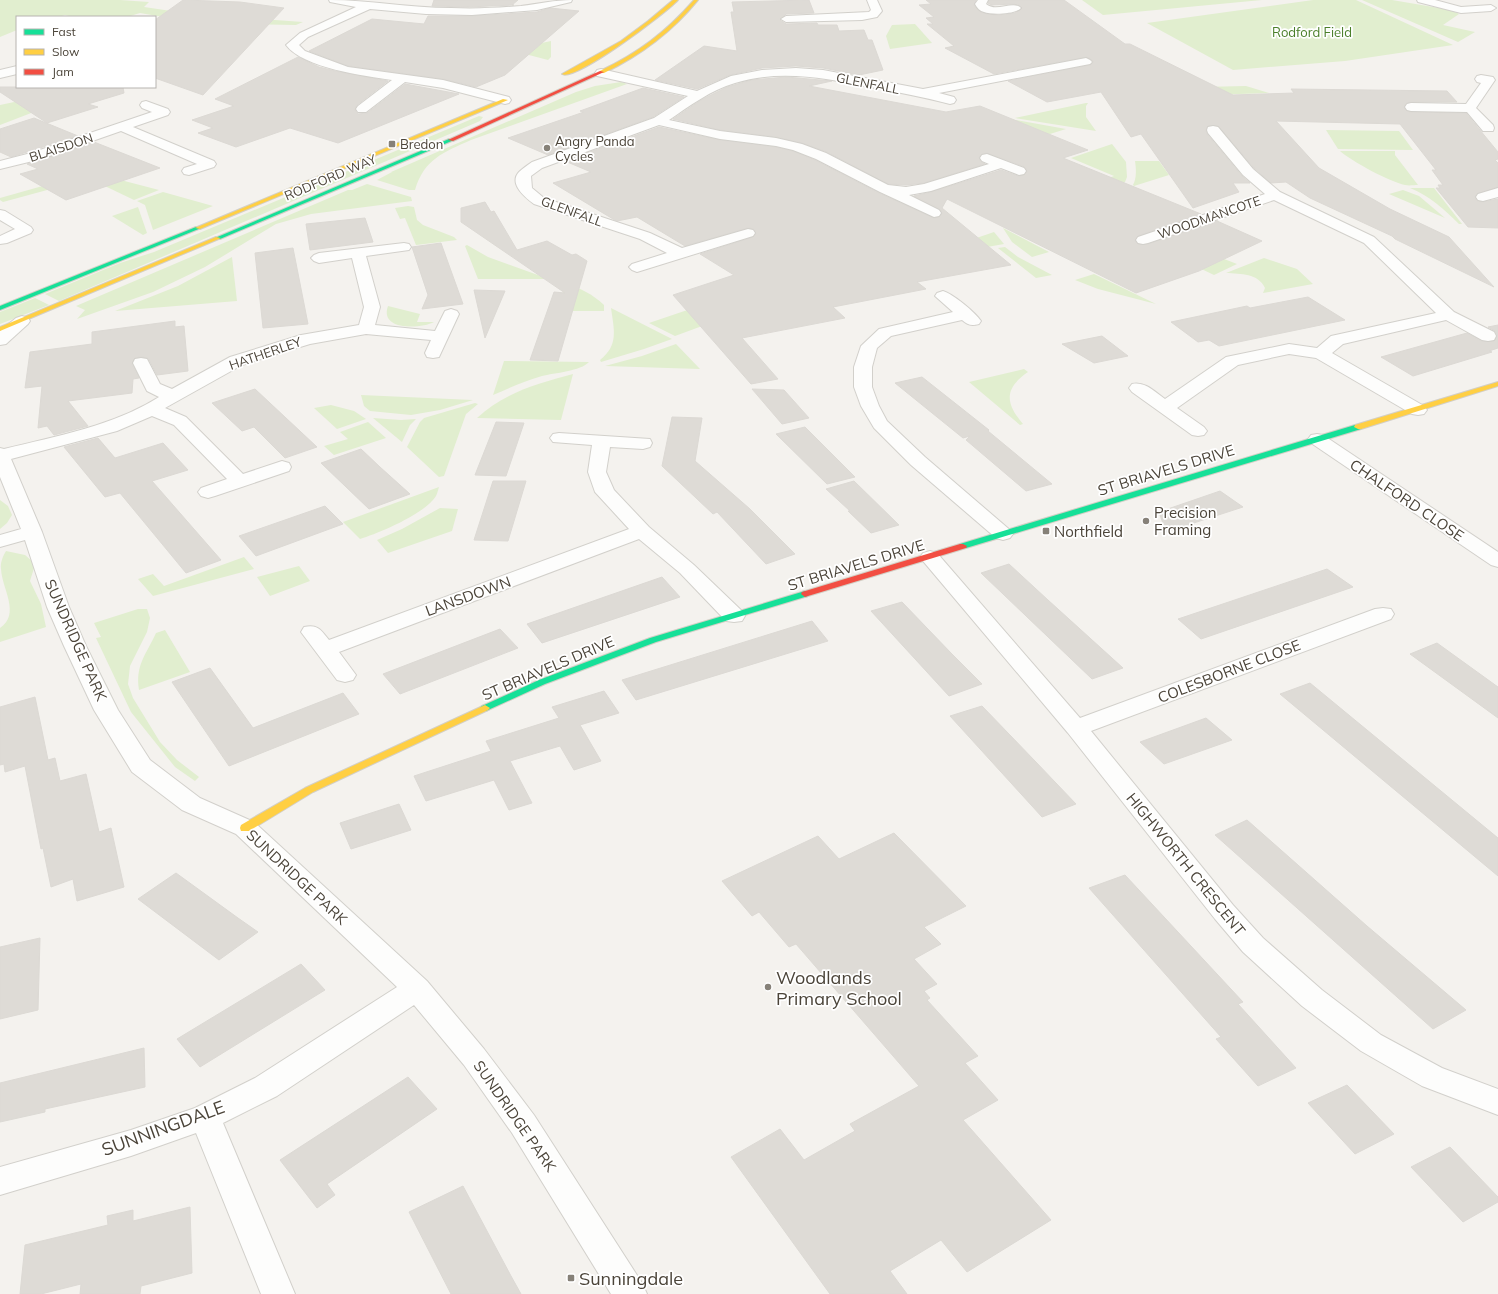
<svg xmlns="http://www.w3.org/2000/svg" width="1498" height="1294" font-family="Mulish,sans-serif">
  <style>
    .green { fill: #e1eecf }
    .building { fill: #dedbd6; stroke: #dcd9d4 }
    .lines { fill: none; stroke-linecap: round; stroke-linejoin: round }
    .street-casing { stroke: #d2d0cb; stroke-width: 2 }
    .fast-casing { stroke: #d3cfc5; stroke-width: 2 }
    .slow-casing { stroke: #d3cfc5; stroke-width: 2 }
    .jam-casing { stroke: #d3cfc5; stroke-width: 2 }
    .street { fill: #fdfdfc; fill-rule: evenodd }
    .fast { fill: #16e098; fill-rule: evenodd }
    .slow { fill: #ffcf43; fill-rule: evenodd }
    .jam { fill: #f24e42; fill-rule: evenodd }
    .poi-dot { fill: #868178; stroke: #fff; stroke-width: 1.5 }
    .labels { text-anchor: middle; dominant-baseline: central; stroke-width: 3.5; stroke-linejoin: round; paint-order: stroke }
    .far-park-label { font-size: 13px; fill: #4a7f2a; stroke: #fff }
    .far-street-label { font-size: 13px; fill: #4b4439; stroke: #fff }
    .far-poi-label { font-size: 13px; fill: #4b4439; stroke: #fff; text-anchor: start }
    .street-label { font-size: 15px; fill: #4b4439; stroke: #fff }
    .poi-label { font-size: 15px; fill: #4b4439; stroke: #fff; text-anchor: start }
    .near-poi-label { font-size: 18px; fill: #4b4439; stroke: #fff; text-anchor: start }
    .near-street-label { font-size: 18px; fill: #4b4439; stroke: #fff }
  </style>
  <rect width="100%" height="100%" fill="#f4f2ee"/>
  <g class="green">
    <path d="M0,0H120L149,2L144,7L192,14L303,22L296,25L239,24L209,25L140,13L127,17H73L65,15L59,17H17V30L0,37Z"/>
    <path d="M1082,0H1262L1103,15Z"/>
    <path d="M1313,0H1356L1453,45L1345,61L1233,70L1147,23Z"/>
    <path d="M1362,0H1392L1451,10L1459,14L1443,25L1475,32L1458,42Z"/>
    <path d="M915,24L932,43L890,49L886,36L892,25Z"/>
    <path d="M551,41V57L548,60L495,46L537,44Z"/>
    <path d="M621,82L627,84L471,140C444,152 424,159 415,190H409L377,180L392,172H391L576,92L595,86Z"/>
    <path d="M1246,86L1269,93L1209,95L1201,87Z"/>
    <path d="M52,94L70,98L0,125V105Z"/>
    <path d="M1086,103H1088L1086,106V117L1096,131L1015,118Z"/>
    <path d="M479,116L483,117L480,121L59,301L45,294L120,263L154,252Z"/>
    <path d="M1010,119L1066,129L1037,138Z"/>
    <path d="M1326,130L1399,131L1413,150L1338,149Z"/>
    <path d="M1112,144L1126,162L1127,177L1125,182L1118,187L1074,191L1114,176L1071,158Z"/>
    <path d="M1340,151H1395V155L1418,185C1414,185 1409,186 1405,185C1390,182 1351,161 1340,151Z"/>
    <path d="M1135,161H1159L1169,175L1134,186L1133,185C1137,178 1136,168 1135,161Z"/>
    <path d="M78,176L84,180L3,202L0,200V198Z"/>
    <path d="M84,176L113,178L159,190L134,200Z"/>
    <path d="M367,184L411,197L412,201L311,214L276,224L205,267L153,292L77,319L85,310L76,306L348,190H352Z"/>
    <path d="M1410,188H1434L1462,224H1459C1444,209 1430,196 1410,188Z"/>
    <path d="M1403,190L1419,196L1445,218L1389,194Z"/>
    <path d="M163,192L213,206L153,230L145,205L137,201Z"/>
    <path d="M408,206L414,207L417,220L423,225L454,237L457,240L416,245L405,218L400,219L395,208Z"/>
    <path d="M138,207L147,233L143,235L112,216Z"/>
    <path d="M1003,228L1049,252L1032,257L1012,242Z"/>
    <path d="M994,232L1004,244L931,257L959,244Z"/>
    <path d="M467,245L488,257L549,279H478L465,246Z"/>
    <path d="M1005,247L1018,257L1052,275L1036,278L998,248Z"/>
    <path d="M232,257L237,301L115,311L178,286Z"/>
    <path d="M1219,257L1237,264L1214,275L1193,265Z"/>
    <path d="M1264,258L1297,269L1313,284L1263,293L1265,288C1258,273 1241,274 1226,273Z"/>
    <path d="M1094,274L1156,304L1098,289L1075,280Z"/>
    <path d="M565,284C581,288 592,294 604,305V311H559Z"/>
    <path d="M35,298L49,305L0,324V312Z"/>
    <path d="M711,302L732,315L675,336L649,323Z"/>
    <path d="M388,306L420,314L417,322H434C421,329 379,331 388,306Z"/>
    <path d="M611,308L672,339L644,349L601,362L600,360C619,345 614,330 611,308Z"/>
    <path d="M676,344L700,369L605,366L642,356Z"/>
    <path d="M504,361L589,362C581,371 554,373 542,376C525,381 509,388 493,395Z"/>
    <path d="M1024,369L1028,372C1003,389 1006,404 1023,424L1020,425L969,382Z"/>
    <path d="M573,374L561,420L477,418C503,393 539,383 573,374Z"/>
    <path d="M361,395L473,400L440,410L411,415L370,411L364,406Z"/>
    <path d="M475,403L478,404L466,414L444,476L439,477L407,447L420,422L424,418Z"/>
    <path d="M331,405L354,411L366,419L337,429L314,408Z"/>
    <path d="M373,418L401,420L416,419L410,425L402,442Z"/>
    <path d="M368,422L386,438L334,455L324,446L348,439L340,432Z"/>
    <path d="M439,487C438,490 437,494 436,496C425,514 379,533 360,539L343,522Z"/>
    <path d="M0,500L8,506L12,515L7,523L0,529Z"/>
    <path d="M440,508L458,509L452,531L388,553L377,540L402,529Z"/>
    <path d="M6,551L25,555L32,561L34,568L30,581L41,604L46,627L0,642V628C21,614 2,589 1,569C0,563 3,556 6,551Z"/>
    <path d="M244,557L254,569L153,596L138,579L153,574L164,586Z"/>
    <path d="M299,566L310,581L270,596L257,577Z"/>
    <path d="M138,609H147L150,618L147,632L130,666L128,684L133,698L160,742L177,760L199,777L195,781L175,767L131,712L96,638L101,637L94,623Z"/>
    <path d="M165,630L190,672L139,690C135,665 146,655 156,633Z"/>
  </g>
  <g class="building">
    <path d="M183,0L240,2L284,8L203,95L155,78V20Z"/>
    <path d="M434,0H518L512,5H514L468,7L432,6Z"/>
    <path d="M809,0L814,13L786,14L780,20L786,24L817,23L818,25H837L839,31L864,30L868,40H872L883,70L859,75L823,68L796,66L762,68L730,75L697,89L655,80L704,46L737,51L731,12H734L732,2Z"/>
    <path d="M926,0H976L974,5L979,11L987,14L998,15L1015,13L1022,8L1018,5L1014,4L991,5L988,3L989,0H1064L1125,44H1130L1233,95L1294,93L1291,89L1447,91L1457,102H1411L1406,103L1404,108L1407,111L1411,112L1466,113L1498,152V159L1495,160L1498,163V187L1478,193L1475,196L1477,201L1483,202L1498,199V228L1468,227L1436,188H1440L1438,185H1443L1432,170H1436L1400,124L1276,121L1319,168L1390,209L1449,237L1494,287L1395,239L1392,236L1310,198L1286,182L1271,183L1254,168L1218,126H1208L1206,130L1207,134L1242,176L1250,183H1233L1239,192L1193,208L1141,134L1131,137L1101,92L1047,102L1008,81L1090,65L1094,62L1091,59L1086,57L994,74L945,48L954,46L927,24H933L926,18L934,17L919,5L931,4Z"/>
    <path d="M550,8L579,11L505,75L476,87L443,79L348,66L309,51L372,19L424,24L428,16H472L537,12Z"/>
    <path d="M298,57L319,67L335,71L388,81L357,105L355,110L358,114L367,113L405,84L459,94L338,143L290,128L236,147L198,133L213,128L192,120L234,106L215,99Z"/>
    <path d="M786,77L832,81L809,86L946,112L980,106L1088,150L1063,158L1201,214L1138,236L1135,241L1138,244H1148L1217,221L1262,241L1199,271L1136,293L947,199L942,208L1011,265L917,282L926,289L833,307L845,318L742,338L778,379L751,384L673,295L734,275L700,254L753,237L756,234L754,229L748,228L685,246L637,217L617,221L613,219L553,183L591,172L565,161L659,127L720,140L776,147L793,151L815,160L879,193L934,218L939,217L942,214L940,209L914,196L931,192L1001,170L1018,176L1024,175L1027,172L1025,167L987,153L982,154L979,157L981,162L985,164L924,183L906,185L888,184L827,152L802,143L776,137L720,130L673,119L701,100L727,87L752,80Z"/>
    <path d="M0,87H123L124,93L88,104L98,107L47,123L0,92Z"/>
    <path d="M643,88L684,97L653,117L548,155L508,138L584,112L580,111Z"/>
    <path d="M34,118L78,136L11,157L0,152V129Z"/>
    <path d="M94,142L160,168L66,200L20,174L38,169L27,164Z"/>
    <path d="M485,202L491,212L494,211L517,250L547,241L572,255L576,254L587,261L558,361L530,360L554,292L565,293L461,222V208Z"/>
    <path d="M365,218L373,242L310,250L306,224Z"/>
    <path d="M441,243L463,304L422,309L428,295L412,247Z"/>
    <path d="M293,248L308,324L263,328L255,253Z"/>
    <path d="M474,290L505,291L485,338Z"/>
    <path d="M1308,297L1345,320L1219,346L1209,340L1198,342L1171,322L1247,306L1250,308Z"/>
    <path d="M175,321V327L184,326L188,371L157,375L148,358L141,357L135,358L132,364L139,378L133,379L132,393L68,401L88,426L54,435L47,426L38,428L42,386L25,388L30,352L92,344V332Z"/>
    <path d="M1498,325V348L1489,351L1492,352L1413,376L1381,357L1467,333L1482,341H1494L1497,335L1495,331L1488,327Z"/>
    <path d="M1102,336L1128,356L1094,363L1062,344Z"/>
    <path d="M922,377L989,430L988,431L1052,484L1026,491L966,440L970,436L963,438L895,383Z"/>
    <path d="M255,389L301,432L317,447L285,458L254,427L242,431L212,403Z"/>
    <path d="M752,389L784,390L809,418L782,424Z"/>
    <path d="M672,417L702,418L695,461L750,509L795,554L766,564L717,512L713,514L662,466Z"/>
    <path d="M496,422L524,423L506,476L475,475Z"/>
    <path d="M805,427L855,477L827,484L776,434Z"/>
    <path d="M98,438L115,458L163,443L188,470L152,481L221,560L186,573L120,493L105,497L64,447Z"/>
    <path d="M361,449L380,467L410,494L369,509L321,463Z"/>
    <path d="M493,481H526L508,541L474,540Z"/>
    <path d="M854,481L899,525L871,533L848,511H850L826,489Z"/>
    <path d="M1220,491L1243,507L1166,532L1159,512Z"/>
    <path d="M325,506L343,524L256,556L239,536Z"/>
    <path d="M1009,564L1048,600L1123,668L1092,679L981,573Z"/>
    <path d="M1327,569L1353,587L1201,639L1178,619Z"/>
    <path d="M662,577L680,597L542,643L527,624Z"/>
    <path d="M902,602L951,653L982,684L949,696L871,611Z"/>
    <path d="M812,621L828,641L636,700L622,680Z"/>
    <path d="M500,629L518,648L400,694L383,674Z"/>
    <path d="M1437,643L1498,687V718L1410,654Z"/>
    <path d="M210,668L253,728L343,693L359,714L229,766L172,682Z"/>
    <path d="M1310,683L1498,838V876L1280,694Z"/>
    <path d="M604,691L619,713L580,725L601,761L574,770L560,746L510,761L532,803L509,810L494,780L426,801L414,776L491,751L486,741L559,718L552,707Z"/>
    <path d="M35,697L48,760L55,758L60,781L86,774L99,832L111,828L124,887L77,901L73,879L51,887L43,848L41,849L25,766L5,772L4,764L0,765V707Z"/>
    <path d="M982,706L1035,761L1076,804L1042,817L950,716Z"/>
    <path d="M1206,718L1232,740L1164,764L1140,742Z"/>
    <path d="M399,804L411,830L351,849L340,823Z"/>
    <path d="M1247,820L1367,926L1466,1010L1433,1029L1215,835Z"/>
    <path d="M894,833L966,906L924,927L941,944L914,959L937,984L924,991L930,998L927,1000L978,1056L965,1063L998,1100L963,1120L1051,1220L967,1272L941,1240L890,1271L907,1294H830L731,1157L780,1129L804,1160L855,1131L850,1124L919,1086L796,944L789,947L759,912L752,916L722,881L818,836L839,859Z"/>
    <path d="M176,873L238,918L258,932L219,960L138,899Z"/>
    <path d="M1125,875L1243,1002L1238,1004L1296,1068L1258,1086L1216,1039L1221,1037L1089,888Z"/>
    <path d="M40,938L38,1010L0,1019V947Z"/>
    <path d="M301,964L325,990L200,1067L177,1039Z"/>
    <path d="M144,1048L145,1087L45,1109V1112L0,1122V1083Z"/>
    <path d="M408,1077L437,1109L327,1184L335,1195L317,1208L280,1160Z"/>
    <path d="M1347,1085L1394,1134L1355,1154L1308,1103Z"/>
    <path d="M1450,1147L1498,1197V1202L1463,1222L1411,1167Z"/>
    <path d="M463,1186L511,1276L521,1294H451L409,1212Z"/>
    <path d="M190,1207L192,1273L141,1286L140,1294H80L81,1284L41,1294H20L25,1245L108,1225L107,1216L133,1210V1221Z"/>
  </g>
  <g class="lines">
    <defs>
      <g id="street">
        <path d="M329,0C369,0 410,8 451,8C474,9 498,8 521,6C538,4 555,0 572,0L571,2L537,10L472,15L426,14L370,9L308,37L299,45L305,51L348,67L443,80L509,97L511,100L509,103L505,104L443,88L405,82L366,112H358L356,109L358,106L392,80C365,76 303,68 286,45L300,33L356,7L330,2Z"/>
        <path d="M867,0H877L882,11L877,17L862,20L786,22L781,19L786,16L869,12L871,10Z"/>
        <path d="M978,0H988L986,4C996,13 1013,0 1021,8C1016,14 992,15 984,12C980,11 977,8 975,4Z"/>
        <path d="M1417,0H1435L1461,7L1491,5L1496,8L1491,11L1461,13L1418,2Z"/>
        <path d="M1086,58L1090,60L1092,62L1090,64L939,93L954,97L956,100L954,103L950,104C923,97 897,92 870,87C825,78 780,69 735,83C711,90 689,106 669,120L720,131L776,138L802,144L826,153L888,185L906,187L924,184L989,164L982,161L980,158L982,155L987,154L1024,168L1026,171L1024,174L1019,175L1001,168L931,191L909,195L939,210L941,213L939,216L934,217L880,192L816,159L793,150L776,146L720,139L659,125L542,168L531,176L532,188L544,198L650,233L682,248L748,229L753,230L755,233L753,236L637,272L632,270L629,267L632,264L667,253L640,239L534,204C526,198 508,184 519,172C523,168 528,165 532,162L654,118L688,96L597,76L595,73L597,70L601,69L697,91L731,76L762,70L796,68L823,70L923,89Z"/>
        <path d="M17,66V74L0,78V70Z"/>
        <path d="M1481,75L1493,77L1495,80L1476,108L1493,125L1494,128L1493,131H1483L1467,112L1411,111L1407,110L1405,107L1407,104L1411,103L1466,104L1481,83L1477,82L1475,79L1477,76Z"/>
        <path d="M146,101L168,109L170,112L168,115L133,127L214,161L216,164L214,167L189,175L184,174L182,171L184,168L197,164L121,131L41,159L0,169V161L31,153L152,112L142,108L140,105L142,102Z"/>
        <path d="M1213,126L1218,127L1253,169L1280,192L1374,237L1454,312L1494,332L1496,336L1494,340L1488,341L1482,340L1446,320L1343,344L1332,353L1424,406L1427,410L1424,414L1418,415L1412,414L1316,358L1289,354L1238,365L1177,408L1204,427L1207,431L1204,435L1198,436L1192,435L1132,392L1129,388L1132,384C1145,381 1155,392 1165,399L1226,357L1289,344L1317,348L1331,336L1436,313L1364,243L1274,200L1148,243L1143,244L1138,243L1136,240L1138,237L1265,194L1243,175L1208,133L1207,130L1208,127Z"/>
        <path d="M1498,188V197L1483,201L1478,200L1476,197L1478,194Z"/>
        <path d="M0,210L5,211L31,227L33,230L31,233L7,243L0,244V236L15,229L0,220Z"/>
        <path d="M404,243L409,244L411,247L409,250L366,256L380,307L375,325L435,331L445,311L451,309L457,311L459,314L439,357L433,358L427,357L425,353L431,340L366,334L310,344L242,365L165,408L186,417L243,474L282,461L289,463L291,467L289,471L215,496L208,498L201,496L198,492L201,488L227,479L174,425L152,416L117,431L11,459L42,532L69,607L86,646L118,710L150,760L200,798L254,822L427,981L484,1049L534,1115L642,1283L647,1294H611L512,1133L464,1065L414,1005L277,1096L223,1123L295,1294H261L196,1133L131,1156L0,1195V1167L131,1130L195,1108L255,1078L397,987L236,834L182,810L132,772L94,710L64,646L47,607L25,540L0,547V535L21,529L0,477V448L4,449C57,436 113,426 159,397L147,391L133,363L135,359L141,358L147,359L160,384L172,389L230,357L301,335L359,325L364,307L352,258L319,263L314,261L311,258L314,255L319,253Z"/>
        <path d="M943,291C953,294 975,312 981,321L979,324C971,326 968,325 962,320L891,336L877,348L872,367V387L879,406L887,421L925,457L1010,530L1013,534L1010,538L1003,540L996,538L911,465L874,428L861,406L854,387V367L861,346L879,329L953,312L935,296L937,293Z"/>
        <path d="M22,316L28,318L30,321L28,324L6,344L0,345V331L16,318Z"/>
        <path d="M559,433L650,439L652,443L650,447L643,449L610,447L606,472L614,490L649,527L694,565L742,611L745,616L742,621L734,622L726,621L680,573L639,539L339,652L356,675L353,680L345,682L337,680L301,632L304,627C318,624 321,630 329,640L629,529L595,492L588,472L592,445L553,442L550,438L553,434Z"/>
        <path d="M1317,434L1323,435L1498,552V567L1491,565L1311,443L1308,439L1311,435Z"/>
        <path d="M930,551L937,553L1080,718L1375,609L1383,608L1391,609L1394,614L1391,619L1091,731L1233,905L1263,938L1322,990L1381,1035L1442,1068L1498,1089V1115L1422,1086L1361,1051L1302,1006L1243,952L1215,919L1068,733L923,561L920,557L923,553Z"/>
      </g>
      <g id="fast">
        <path d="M449,139L454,140L220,239L215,238Z"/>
        <path d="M196,227L201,228L0,310V306Z"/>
        <path d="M1355,425H1358L1362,427L1361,429L966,548H963L959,546L960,544Z"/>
        <path d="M805,591L809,594L808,596L656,642L545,684L488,710L485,711L480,708L482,706L539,680L650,638Z"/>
      </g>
      <g id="slow">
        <path d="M673,0H678C666,13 575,82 562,74L621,41L648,21Z"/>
        <path d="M694,0H698C672,32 641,55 604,73H600V71C638,53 666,32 694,0Z"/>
        <path d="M503,99L508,100L200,229L195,228Z"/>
        <path d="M216,237L221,238L0,331V327Z"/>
        <path d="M1498,382V386L1361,429H1358L1354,427L1355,425Z"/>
        <path d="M485,705L490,708L488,710L313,792L249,831H241L240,828L241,825L305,788Z"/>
      </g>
      <g id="jam">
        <path d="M600,71L604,72L453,141L448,140Z"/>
        <path d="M960,544H963L967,546L966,548L808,596L805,597L801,594L802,592Z"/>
      </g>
    </defs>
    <use href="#street" class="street-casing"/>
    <use href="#fast" class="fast-casing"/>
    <use href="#slow" class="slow-casing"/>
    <use href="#jam" class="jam-casing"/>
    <use href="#street" class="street"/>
    <use href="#fast" class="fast"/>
    <use href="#slow" class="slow"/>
    <use href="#jam" class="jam"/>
  </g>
  <g class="poi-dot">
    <rect x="388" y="140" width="8" height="8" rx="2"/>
    <circle cx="547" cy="148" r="4"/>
    <circle cx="1146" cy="521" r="4"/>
    <rect x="1042" y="527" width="8" height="8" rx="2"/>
    <circle cx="768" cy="987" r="4"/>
    <rect x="567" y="1274" width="8" height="8" rx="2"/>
  </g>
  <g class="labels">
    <g class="far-park-label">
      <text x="1312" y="32">Rodford Field</text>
    </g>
    <g class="far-street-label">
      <text transform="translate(868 83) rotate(11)">GLENFALL</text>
      <text transform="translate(61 147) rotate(-18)">BLAISDON</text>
      <text transform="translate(330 177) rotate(-23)">RODFORD WAY</text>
      <text transform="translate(572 211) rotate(20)">GLENFALL</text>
      <text transform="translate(1209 217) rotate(-19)">WOODMANCOTE</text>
      <text transform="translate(265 353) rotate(-19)">HATHERLEY</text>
    </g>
    <g class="far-poi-label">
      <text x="555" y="141">Angry Panda<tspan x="555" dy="15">Cycles</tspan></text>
      <text x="400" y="144">Bredon</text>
    </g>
    <g class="street-label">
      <text transform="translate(1166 470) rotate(-17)">ST BRIAVELS DRIVE</text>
      <text transform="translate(1407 500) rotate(34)">CHALFORD CLOSE</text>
      <text transform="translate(856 565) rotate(-17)">ST BRIAVELS DRIVE</text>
      <text transform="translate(468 596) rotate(-20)">LANSDOWN</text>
      <text transform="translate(76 640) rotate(66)">SUNDRIDGE PARK</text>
      <text transform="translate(548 668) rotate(-23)">ST BRIAVELS DRIVE</text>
      <text transform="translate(1229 671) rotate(-21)">COLESBORNE CLOSE</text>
      <text transform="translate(1186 864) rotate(51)">HIGHWORTH CRESCENT</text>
      <text transform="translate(297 877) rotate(43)">SUNDRIDGE PARK</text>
      <text transform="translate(515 1116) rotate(55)">SUNDRIDGE PARK</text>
    </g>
    <g class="poi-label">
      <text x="1154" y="512">Precision<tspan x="1154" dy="17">Framing</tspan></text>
      <text x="1054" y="531">Northfield</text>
    </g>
    <g class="near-poi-label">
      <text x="776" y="977">Woodlands<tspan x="776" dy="21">Primary School</tspan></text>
      <text x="579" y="1278">Sunningdale</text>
    </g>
    <g class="near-street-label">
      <text transform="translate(163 1128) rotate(-20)">SUNNINGDALE</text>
    </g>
  </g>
  <rect x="16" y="16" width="140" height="72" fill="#ffffff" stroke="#b7b4b0"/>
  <rect x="24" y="29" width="20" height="6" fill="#16e098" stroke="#b7b4b0"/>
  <text x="52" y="36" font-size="12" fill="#4b4439">Fast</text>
  <rect x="24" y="49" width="20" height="6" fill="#ffcf43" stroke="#b7b4b0"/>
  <text x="52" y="56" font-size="12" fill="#4b4439">Slow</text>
  <rect x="24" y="69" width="20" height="6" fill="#f24e42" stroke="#b7b4b0"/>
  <text x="52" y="76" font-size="12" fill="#4b4439">Jam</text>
</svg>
